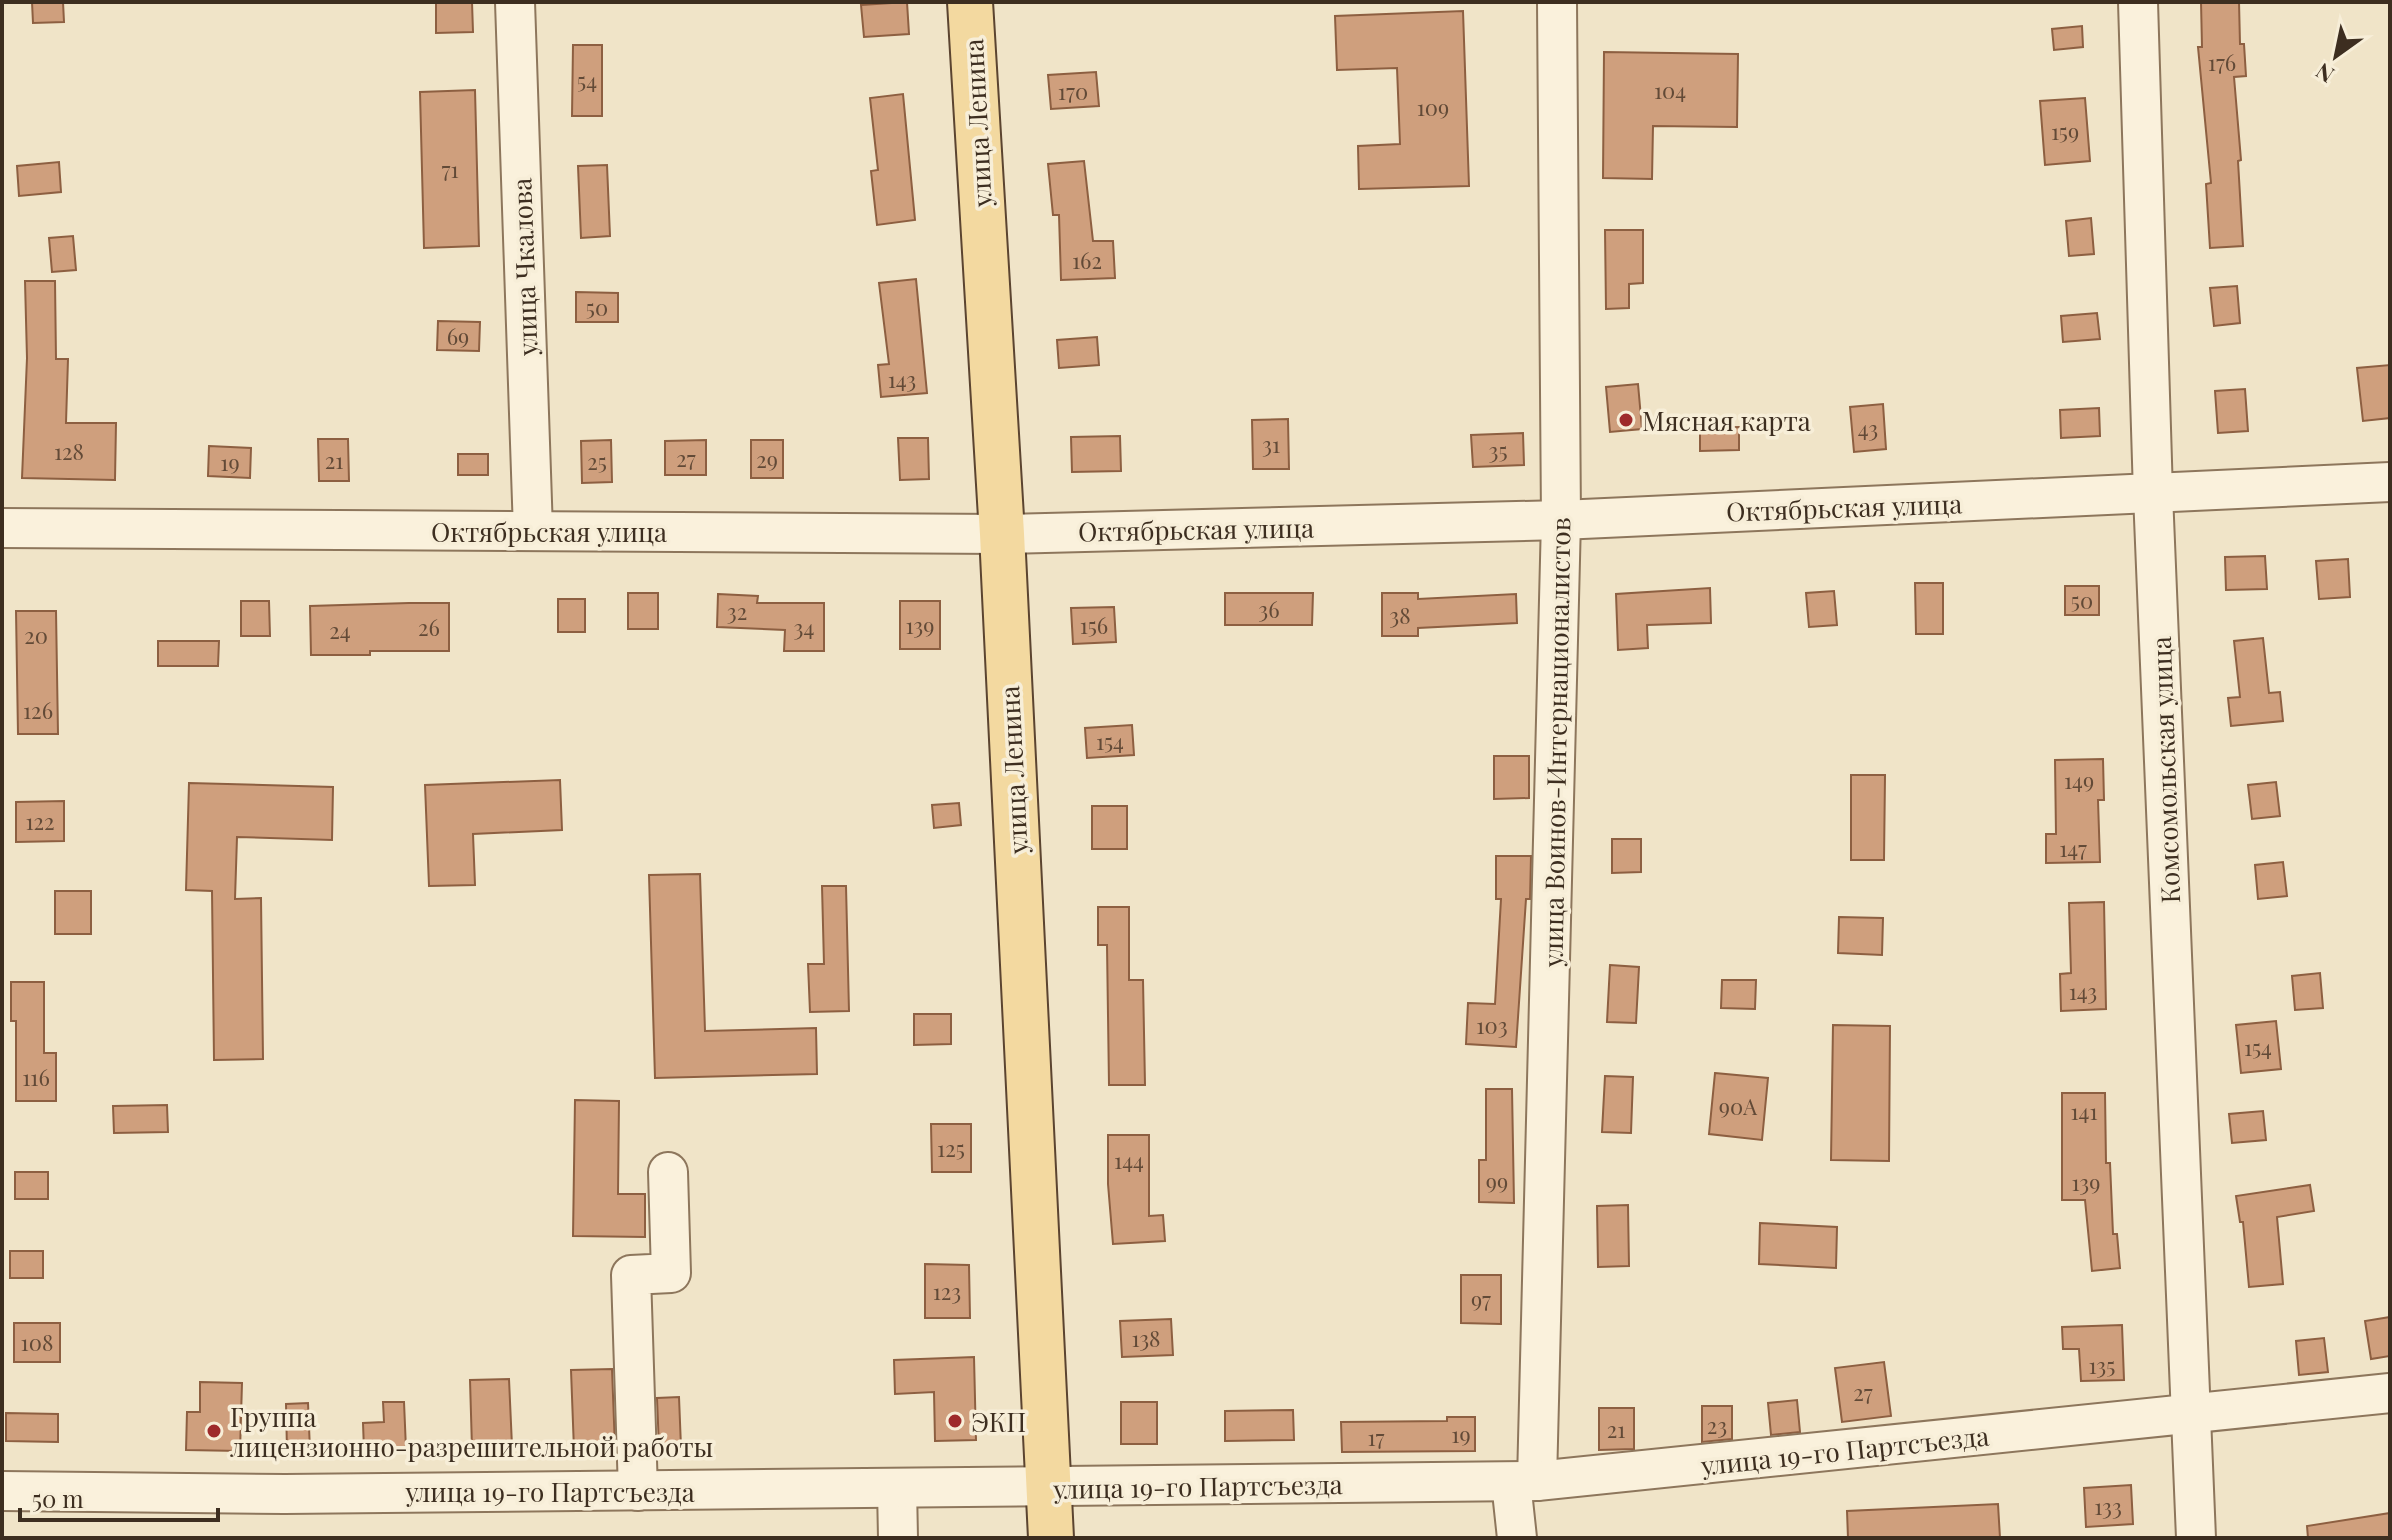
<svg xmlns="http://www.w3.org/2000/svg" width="2392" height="1540" font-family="'Playfair Display',serif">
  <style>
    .building { fill: #cf9f7d; stroke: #8d5f41; stroke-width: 2 }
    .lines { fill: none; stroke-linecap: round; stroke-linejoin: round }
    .minor-casing { stroke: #8d765c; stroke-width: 42 }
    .major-casing { stroke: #5b4430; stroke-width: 48 }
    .minor { stroke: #faf1dc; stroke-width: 38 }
    .major { stroke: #f3d9a0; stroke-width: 44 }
    .poi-dot { fill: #9e2a2b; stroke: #f7eed8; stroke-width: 3 }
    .labels { text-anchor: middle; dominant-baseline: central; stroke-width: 7; stroke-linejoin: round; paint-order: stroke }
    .number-label { font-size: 22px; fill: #624a37 }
    .street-label { font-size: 26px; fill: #3d2e20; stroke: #f7eed8 }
    .poi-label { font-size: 26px; fill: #3d2e20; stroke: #f7eed8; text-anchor: start }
  </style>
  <rect width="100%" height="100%" fill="#f0e4c8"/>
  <g class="building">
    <path d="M32,2H63L64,22L33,23Z"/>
    <path d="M436,2H472L473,32L436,33Z"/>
    <path d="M907,2L909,34L864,37L861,5Z"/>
    <path d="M2201,2H2239L2240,44H2244L2246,76L2234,77L2241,160L2238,161L2243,246L2210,248L2206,184L2211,183L2198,47H2202Z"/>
    <path d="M1463,11L1469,186L1359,189L1358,146L1400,144L1397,68L1337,70L1335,16Z"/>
    <path d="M2082,26L2083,47L2054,50L2052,29Z"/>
    <path d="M573,45H602V116H572Z"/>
    <path d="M1604,52L1738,54L1737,127L1653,126L1652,179L1603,178Z"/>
    <path d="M1096,72L1099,106L1051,109L1048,75Z"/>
    <path d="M475,90L479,246L424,248L420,92Z"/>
    <path d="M903,94L915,220L877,225L871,171L878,170L870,98Z"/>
    <path d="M2085,98L2090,161L2045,165L2040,101Z"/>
    <path d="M1084,161L1093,241H1113L1115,278L1061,280L1059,215H1053L1048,164Z"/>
    <path d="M59,162L61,192L19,196L17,166Z"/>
    <path d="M607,165L610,236L581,238L578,166Z"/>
    <path d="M2091,218L2094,254L2069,256L2066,221Z"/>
    <path d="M1605,230H1643V283L1629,284V308L1606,309Z"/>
    <path d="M73,236L76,270L52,272L49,238Z"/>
    <path d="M916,279L927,393L881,397L878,365L889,364L879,283Z"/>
    <path d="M25,281H55L56,359H68L66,423H116L115,480L22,478L27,358Z"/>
    <path d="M2237,286L2240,323L2214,326L2210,288Z"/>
    <path d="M576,292L618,293V322H576Z"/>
    <path d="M2097,313L2100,339L2063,342L2061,316Z"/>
    <path d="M438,321L480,322L479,351L437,350Z"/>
    <path d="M1097,337L1099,365L1059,368L1057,340Z"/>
    <path d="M2390,365V418L2363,421L2357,368Z"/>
    <path d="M1638,384L1642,429L1610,432L1606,387Z"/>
    <path d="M2245,389L2248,431L2218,433L2215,391Z"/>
    <path d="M1883,404L1886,449L1854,452L1850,407Z"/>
    <path d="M2099,408L2100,436L2061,438L2060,410Z"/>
    <path d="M1288,419L1289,469H1253L1252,420Z"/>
    <path d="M1739,427V450L1700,451V428Z"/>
    <path d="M1523,433L1524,465L1473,467L1471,435Z"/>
    <path d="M1120,436L1121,471L1072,472L1071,437Z"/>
    <path d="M898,438H928L929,479L900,480Z"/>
    <path d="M318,439H348L349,481H319Z"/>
    <path d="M611,440L612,482L582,483L581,441Z"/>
    <path d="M706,440V475H665V441Z"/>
    <rect x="751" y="440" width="32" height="38"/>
    <path d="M209,446L251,448L250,478L208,476Z"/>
    <rect x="458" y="454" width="30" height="21"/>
    <path d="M2265,556L2267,589L2226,590L2225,557Z"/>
    <path d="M2348,559L2350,597L2319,599L2316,561Z"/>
    <path d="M1915,583H1943V634H1916Z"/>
    <rect x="2065" y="586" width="34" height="29"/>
    <path d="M1710,588L1711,623L1647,625L1648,648L1618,650L1616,594Z"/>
    <path d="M1834,591L1837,625L1809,627L1806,593Z"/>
    <rect x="628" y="593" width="30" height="36"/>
    <path d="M1225,593H1313L1312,625H1225Z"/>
    <path d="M1382,593H1418V599L1516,594L1517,623L1418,628V636H1382Z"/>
    <path d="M718,594L758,596L757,603H824V651H784L785,630L717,627Z"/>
    <rect x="558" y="599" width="27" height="33"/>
    <path d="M241,601H269L270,636H241Z"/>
    <rect x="900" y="601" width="40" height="48"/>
    <path d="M409,603H449V651H370V655H311L310,606Z"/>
    <path d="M1114,607L1116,642L1073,644L1071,608Z"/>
    <path d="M16,611H56L58,734H18Z"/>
    <path d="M2263,638L2269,693L2280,692L2283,721L2231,726L2228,698L2240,697L2234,641Z"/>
    <path d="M158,641H219L218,666H158Z"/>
    <path d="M1132,725L1134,755L1087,758L1085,728Z"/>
    <path d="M1494,756H1529V798L1494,799Z"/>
    <path d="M2103,759L2104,800H2098L2100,862L2046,863V834H2056L2055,760Z"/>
    <path d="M1851,775H1885L1884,860H1851Z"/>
    <path d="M560,780L562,830L473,834L475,885L429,886L425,785Z"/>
    <path d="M2276,782L2280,816L2252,819L2248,785Z"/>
    <path d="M189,783L333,787L332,840L237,837L235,899L261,898L263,1059L214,1060L212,891L186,890Z"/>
    <path d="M64,801V841L16,842V802Z"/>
    <path d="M959,803L961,825L934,828L932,805Z"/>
    <rect x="1092" y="806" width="35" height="43"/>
    <path d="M1612,839H1641V872L1612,873Z"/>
    <path d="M1496,856H1531L1530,899H1526L1516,1047L1466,1044L1468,1003L1495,1004L1501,899H1496Z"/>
    <path d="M2283,862L2287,896L2258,899L2255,865Z"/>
    <path d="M700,874L705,1031L816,1028L817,1074L655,1078L649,875Z"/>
    <path d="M822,886H846L849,1011L810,1012L808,964H824Z"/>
    <rect x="55" y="891" width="36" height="43"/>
    <path d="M2104,902L2106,1009L2061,1011L2060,974L2071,973L2069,903Z"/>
    <path d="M1098,907H1129V980H1143L1145,1085H1109L1107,945H1098Z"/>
    <path d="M1839,917L1883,918L1882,955L1838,953Z"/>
    <path d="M1610,965L1639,967L1636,1023L1607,1022Z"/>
    <path d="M2320,973L2323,1008L2295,1010L2292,976Z"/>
    <path d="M1722,980H1756L1755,1009L1721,1008Z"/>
    <path d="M11,982H44V1053H56V1101H16V1021H11Z"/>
    <path d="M914,1014H951V1044L914,1045Z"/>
    <path d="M2276,1021L2281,1069L2241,1073L2236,1025Z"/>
    <path d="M1833,1025L1890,1026L1889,1161L1831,1160Z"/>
    <path d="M1715,1073L1768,1078L1762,1140L1709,1134Z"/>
    <path d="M1605,1076L1633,1077L1631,1133L1602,1132Z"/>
    <path d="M1486,1089H1512L1514,1203L1479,1202V1160H1486Z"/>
    <path d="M2062,1093H2105L2106,1163H2110L2113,1234H2117L2120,1268L2092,1271L2085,1200H2062Z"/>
    <path d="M575,1100L619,1101L618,1194H645V1237L573,1236Z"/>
    <path d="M167,1105L168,1132L114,1133L113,1106Z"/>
    <path d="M2263,1111L2266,1140L2232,1143L2229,1114Z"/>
    <path d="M931,1124H971V1172H932Z"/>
    <path d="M1108,1135H1149V1216L1163,1215L1165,1241L1113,1244L1108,1184Z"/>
    <rect x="15" y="1172" width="33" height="27"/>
    <path d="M2310,1185L2314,1211L2277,1217L2283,1284L2249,1287L2243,1222H2240L2236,1196Z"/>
    <path d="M1628,1205L1629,1266L1598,1267L1597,1206Z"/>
    <path d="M1760,1223L1837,1227L1836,1268L1759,1264Z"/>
    <rect x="10" y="1251" width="33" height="27"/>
    <path d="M925,1264L969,1265L970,1318H925Z"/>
    <path d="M1461,1275H1501V1324L1461,1323Z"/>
    <path d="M2390,1317V1356L2371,1359L2365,1321Z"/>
    <path d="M1171,1319L1173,1355L1122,1357L1120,1321Z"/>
    <rect x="14" y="1323" width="46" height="39"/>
    <path d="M2122,1325L2124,1380L2081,1381L2079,1349H2063L2062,1327Z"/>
    <path d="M2324,1338L2328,1372L2299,1375L2296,1341Z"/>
    <path d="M974,1357L976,1440L935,1441L934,1392L895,1394L894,1360Z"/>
    <path d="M1884,1362L1891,1416L1842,1422L1835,1368Z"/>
    <path d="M612,1369L615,1448L574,1450L571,1370Z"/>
    <path d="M509,1379L512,1446L472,1448L470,1380Z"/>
    <path d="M200,1382L242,1383L240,1451L186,1450L187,1412H200Z"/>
    <path d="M679,1397L681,1447L659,1448L657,1398Z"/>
    <path d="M1797,1400L1800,1432L1771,1435L1768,1403Z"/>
    <path d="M383,1402H404L406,1449L364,1450L363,1423L384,1422Z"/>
    <rect x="1121" y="1402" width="36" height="42"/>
    <path d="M308,1403L310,1450L287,1451L286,1404Z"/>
    <path d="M1702,1406H1732V1439L1702,1442Z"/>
    <path d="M1599,1408H1634V1449L1599,1450Z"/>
    <path d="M1293,1410L1294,1440L1225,1441V1411Z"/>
    <path d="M6,1413L58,1414V1442L6,1441Z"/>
    <path d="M1447,1417H1475V1451L1342,1452L1341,1422L1447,1421Z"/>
    <path d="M2131,1485L2133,1524L2086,1527L2084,1488Z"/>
    <path d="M1998,1504L2000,1538H1848L1847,1511Z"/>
    <path d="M2390,1513V1538H2308L2307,1526Z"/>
  </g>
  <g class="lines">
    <defs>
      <g id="minor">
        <path d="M515,2L533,531"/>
        <path d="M2138,2L2153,494L2196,1538"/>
        <path d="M2,528L1002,534L1561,520L2390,482"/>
        <path d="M1537,1481L1561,520L1557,2"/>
        <path d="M1511,1482L1517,1538"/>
        <path d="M897,1488L898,1538"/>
        <path d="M2,1491L285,1494L1537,1481L2390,1393"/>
        <path d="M638,1491L631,1275L671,1273L668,1172"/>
      </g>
      <path id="major" d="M970,2L1002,534L1051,1538"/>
    </defs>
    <use href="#minor" class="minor-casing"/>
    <use href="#major" class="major-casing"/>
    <use href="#minor" class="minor"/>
    <use href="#major" class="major"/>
  </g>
  <g class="poi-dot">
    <circle cx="1626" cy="420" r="8"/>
    <circle cx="955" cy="1421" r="8"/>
    <circle cx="214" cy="1431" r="8"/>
  </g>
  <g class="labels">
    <g class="number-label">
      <text x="2222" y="62">176</text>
      <text x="587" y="80">54</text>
      <text x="1670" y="90">104</text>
      <text x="1073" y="91">170</text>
      <text x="1433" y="107">109</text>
      <text x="2065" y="131">159</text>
      <text x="450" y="169">71</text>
      <text x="1087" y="260">162</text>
      <text x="597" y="307">50</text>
      <text x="458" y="336">69</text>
      <text x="902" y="379">143</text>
      <text x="1868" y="428">43</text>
      <text x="1271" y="444">31</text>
      <text x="1498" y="450">35</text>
      <text x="69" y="451">128</text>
      <text x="686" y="458">27</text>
      <text x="767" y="459">29</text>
      <text x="334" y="460">21</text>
      <text x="597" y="461">25</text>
      <text x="230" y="462">19</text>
      <text x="2082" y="600">50</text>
      <text x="1269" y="609">36</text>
      <text x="737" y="611">32</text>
      <text x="1400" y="615">38</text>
      <text x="920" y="625">139</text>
      <text x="1094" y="625">156</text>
      <text x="429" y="627">26</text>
      <text x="804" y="627">34</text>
      <text x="340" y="630">24</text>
      <text x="36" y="635">20</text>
      <text x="38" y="710">126</text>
      <text x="1110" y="741">154</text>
      <text x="2079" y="780">149</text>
      <text x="40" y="821">122</text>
      <text x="2073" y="848">147</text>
      <text x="2083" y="991">143</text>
      <text x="1492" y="1025">103</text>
      <text x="2258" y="1047">154</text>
      <text x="36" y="1077">116</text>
      <text x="1738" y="1106">90А</text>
      <text x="2084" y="1111">141</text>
      <text x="951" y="1148">125</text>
      <text x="1129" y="1160">144</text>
      <text x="1497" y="1181">99</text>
      <text x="2086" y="1182">139</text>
      <text x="947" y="1291">123</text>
      <text x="1481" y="1299">97</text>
      <text x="1146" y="1338">138</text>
      <text x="37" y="1342">108</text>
      <text x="2102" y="1365">135</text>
      <text x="1863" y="1392">27</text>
      <text x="1717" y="1425">23</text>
      <text x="1616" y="1429">21</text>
      <text x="1461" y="1434">19</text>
      <text x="1376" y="1437">17</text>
      <text x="2108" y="1506">133</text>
    </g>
    <g class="street-label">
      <text transform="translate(977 123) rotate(-93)">улица Ленина</text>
      <text transform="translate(524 267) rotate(-92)">улица Чкалова</text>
      <text transform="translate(1844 507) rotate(-2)">Октябрьская улица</text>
      <text transform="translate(1196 529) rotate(-1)">Октябрьская улица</text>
      <text x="549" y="531">Октябрьская улица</text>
      <text transform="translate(1556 742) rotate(-89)">улица Воинов-Интернационалистов</text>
      <text transform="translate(1013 770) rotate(-93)">улица Ленина</text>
      <text transform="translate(2165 770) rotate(-92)">Комсомольская улица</text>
      <text transform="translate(1845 1450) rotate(-6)">улица 19-го Партсъезда</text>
      <text transform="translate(1198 1486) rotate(-1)">улица 19-го Партсъезда</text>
      <text x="550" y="1491">улица 19-го Партсъезда</text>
    </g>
    <g class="poi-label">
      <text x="1642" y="420">Мясная карта</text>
      <text x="230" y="1416">Группа<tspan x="230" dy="30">лицензионно-разрешительной работы</tspan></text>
      <text x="971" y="1421">ЭКП</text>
    </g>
  </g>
  <rect width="2392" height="1540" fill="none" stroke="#3d2e20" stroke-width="8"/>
  <g transform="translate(2336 56) rotate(213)" stroke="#f7eed8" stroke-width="6" paint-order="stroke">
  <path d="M0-6L14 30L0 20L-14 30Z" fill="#3d2e20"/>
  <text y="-12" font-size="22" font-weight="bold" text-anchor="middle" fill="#3d2e20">N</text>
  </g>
  <path d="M20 1508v12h198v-12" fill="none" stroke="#3d2e20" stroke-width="4"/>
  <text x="32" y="1508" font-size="24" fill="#3d2e20" stroke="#f7eed8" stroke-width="6" paint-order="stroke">50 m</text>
</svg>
